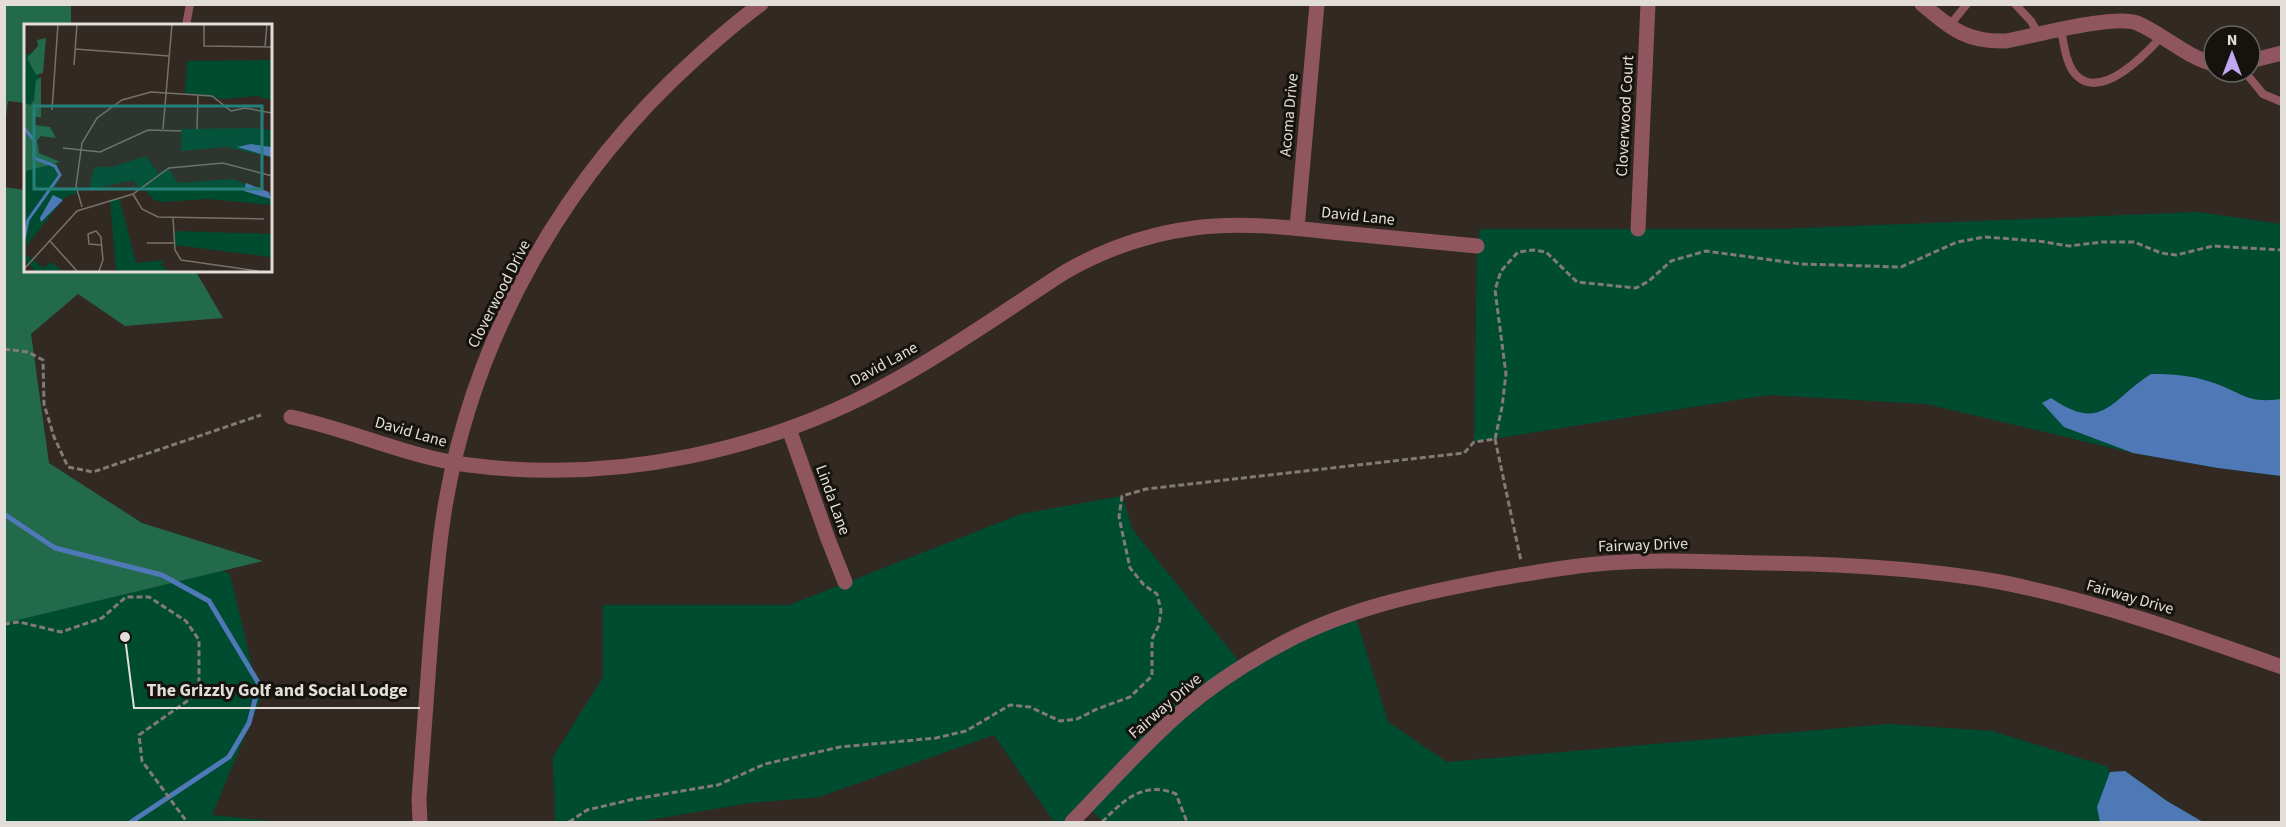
<svg xmlns="http://www.w3.org/2000/svg" width="2286" height="827" font-family="'Source Sans 3',sans-serif">
  <style>
    .green { fill: #004c31 }
    .forest { fill: #226a4b }
    .water { fill: #4f78b7 }
    .lines { fill: none; stroke-linecap: round; stroke-linejoin: round }
    .stream { stroke: #4f78b7; stroke-width: 5 }
    .path { stroke: #827b75; stroke-width: 3; stroke-dasharray: 6 3; stroke-linecap: butt }
    .service { stroke: #8f5660; stroke-width: 8 }
    .minor { stroke: #8f5660; stroke-width: 15 }
    .labels { text-anchor: middle; dominant-baseline: central; stroke-width: 6; stroke-linejoin: round; paint-order: stroke }
    .street-label { font-size: 16px; fill: #e3ddd9; stroke: #16130f }
    .inset-river { fill: none; stroke: #4f78b7; stroke-width: 3 }
    .inset-road { fill: none; stroke: #78716b; stroke-width: 1.5 }
    .view { fill: #248079; fill-opacity: 0.15; stroke: #248079; stroke-width: 3 }
    .inset-edge { fill: none; stroke: #e3ddd9; stroke-width: 3 }
    .leader { fill: none; stroke: #e3ddd9; stroke-width: 2 }
    .callout-dot { fill: #e3ddd9; stroke: #16130f; stroke-width: 2 }
    .callout-label { font-size: 18px; text-anchor: middle; font-weight: bold; fill: #e3ddd9; stroke: #16130f; stroke-width: 6; stroke-linejoin: round; paint-order: stroke }
  </style>
  <rect width="100%" height="100%" fill="#312922"/>
  <g class="green">
    <path d="M2198,212L2281,224V476L2218,468L2133,453L1926,404L1768,395L1474,442L1477,246L1480,229H1779Z"/>
    <path d="M4,467L230,574L260,700L212,815L282,822H5Z"/>
    <path d="M1122,496L1133,530L1243,666L1354,612L1388,722L1447,762L1888,724L1992,731L2106,766L2110,772L2125,771L2167,801L2203,822H1103L1087,806L1072,822H1054L994,735L819,797L750,803L638,822H555L553,757L603,677V605H789L1021,514Z"/>
  </g>
  <g class="forest">
    <path d="M5,4L71,5V25L26,26L25,103L8,101L5,126Z"/>
    <path d="M4,187L25,190L26,270H195L223,318L125,326L78,294L31,334L49,463L142,523L263,561L5,623Z"/>
  </g>
  <g class="water">
    <path d="M2151,374C2172,374 2191,375 2211,382C2242,392 2246,404 2281,399V476L2218,468L2133,453L2064,427L2042,403L2051,398C2103,434 2111,399 2151,374Z"/>
    <path d="M2125,771L2167,801L2203,822H2100L2097,807L2110,772Z"/>
  </g>
  <g class="lines">
    <path class="stream" d="M4,514L55,548L162,575L209,601L259,684L249,723L229,757L131,822"/>
    <g class="path">
      <path d="M4,349L28,352L43,360L44,404L54,437L68,467L93,472L261,415"/>
      <path d="M1495,439L1521,561"/>
      <path d="M4,624L19,622L61,632L102,618L126,597H149L186,621L199,640V686L190,699L139,735L142,761L187,822"/>
      <path d="M569,822L587,810L634,799L718,785L765,764L840,747L936,738L966,731L1010,705L1030,707L1060,721L1077,719L1097,709L1130,697L1152,676V639L1159,625L1161,610L1157,594L1144,585L1130,568L1119,517L1122,496L1146,489L1464,453L1474,442L1495,439L1502,407L1506,374L1495,290L1501,271L1518,252L1533,250L1546,252L1577,282L1636,288L1649,281L1671,261L1706,251L1801,264L1901,267L1957,242L1985,237L2038,241L2069,246L2102,242H2134L2161,253L2176,255L2213,246L2282,250"/>
      <path d="M1102,822C1123,801 1143,780 1176,794L1187,822"/>
    </g>
    <g class="service">
      <path d="M2015,4L2031,21L2039,35"/>
      <path d="M186,26L190,4"/>
      <path d="M1949,26L1967,4"/>
      <path d="M2061,30C2064,44 2066,65 2076,75C2101,101 2145,55 2162,36"/>
      <path d="M2245,72L2263,94L2282,102"/>
    </g>
    <g class="minor">
      <path d="M1922,4C1952,29 1966,42 2006,41C2033,36 2115,14 2137,23C2163,34 2186,57 2214,64"/>
      <path d="M2250,61L2282,53"/>
      <path d="M1297,228L1317,4"/>
      <path d="M1638,229L1648,4"/>
      <path d="M291,417C351,430 408,457 469,465C615,484 770,451 897,379C955,347 1009,308 1065,272C1105,249 1148,234 1194,228C1239,222 1286,227 1331,232C1380,237 1428,241 1477,246"/>
      <path d="M789,429L828,539L845,582"/>
      <path d="M420,822L419,799C423,744 427,690 431,636C435,591 438,545 446,501C476,331 567,174 695,59C716,40 738,21 761,4"/>
      <path d="M1072,822C1108,785 1143,745 1182,711C1213,684 1249,661 1285,642C1347,609 1417,594 1485,581C1526,574 1567,566 1608,563C1660,559 1713,562 1765,563C1844,564 1922,568 2000,582C2096,601 2189,634 2282,667"/>
    </g>
  </g>
  <g class="labels">
    <g class="street-label">
      <text transform="translate(1289 115) rotate(-85)">Acoma Drive</text>
      <text transform="translate(1625 116) rotate(-87)">Cloverwood Court</text>
      <text transform="translate(1358 216) rotate(6)">David Lane</text>
      <text transform="translate(499 294) rotate(-63)">Cloverwood Drive</text>
      <text transform="translate(884 364) rotate(-29)">David Lane</text>
      <text transform="translate(411 432) rotate(16)">David Lane</text>
      <text transform="translate(833 500) rotate(70)">Linda Lane</text>
      <text transform="translate(1643 545) rotate(-2)">Fairway Drive</text>
      <text transform="translate(2130 597) rotate(16)">Fairway Drive</text>
      <text transform="translate(1165 706) rotate(-41)">Fairway Drive</text>
    </g>
  </g>
  <g transform="translate(24 24)">
    <rect width="248" height="248" fill="#312922"/>
    <path d="M18,26L5,127L33,140L36,152L31,164L52,166V170L41,173L0,225V31ZM247,36V76L233,72L200,75L161,70L163,37ZM229,104L247,106V133L202,123L157,127V105ZM122,132L134,149L145,144L154,159L208,155L247,169V181L184,175L138,178L130,176L118,163L116,166L109,156L65,166L70,143H88ZM95,174L112,239L140,236L137,241L145,247H92L86,176ZM150,207L247,210V233L150,221ZM0,229L19,244L28,238L38,247H12L0,236Z" fill="#004c31"/>
    <path d="M22,14L19,49L12,51L3,34L14,22L13,16ZM17,53V93H11L9,101L26,103L32,114L17,112L13,116L15,129L36,138L2,147L0,79L6,81L10,76L12,56Z" fill="#226a4b"/>
    <path d="M227,120L247,123V133L213,123ZM222,159L245,168L247,175L220,167ZM29,171L39,176L17,198L16,194Z" fill="#4f78b7"/>
    <path class="inset-river" d="M0,104L10,116V134L31,142L36,151L4,196L0,215"/>
    <path class="inset-road" d="M180,0V22L248,23M241,22L243,0M51,25L145,32M50,41L53,0M28,86L34,0M139,105L148,0M173,105L174,71M39,124L76,128L124,106L157,107M109,170L118,185L134,193L240,195M58,183L52,162L58,119L73,94L98,76L127,68L188,72L207,87L221,84L248,89M149,193L151,226L157,236L234,247M25,216L53,247M123,219H150M0,245L53,187L109,170L145,144L199,139L248,152M75,247L79,236L78,226L77,214V213L72,207L64,210L65,220L78,221"/>
    <path class="view" d="M10,82H238V165H10Z"/>
    <rect width="248" height="248" class="inset-edge"/>
  </g>
  <path class="leader" d="M125 637L134 708H420"/>
  <circle class="callout-dot" cx="125" cy="637" r="6"/>
  <g class="callout-label">
    <text x="277" y="696">The Grizzly Golf and Social Lodge</text>
  </g>
  <rect width="2286" height="827" fill="none" stroke="#e3ddd9" stroke-width="12"/>
  <g transform="translate(2232 54)"><circle r="28" fill="#16130f" stroke="#686460" stroke-width="1.5"/>
  <path d="M0-4.5L10 22L0 15L-10 22Z" fill="#c0a8f3"/>
  <text y="-9" font-size="16" font-weight="bold" text-anchor="middle" fill="#e3ddd9">N</text>
  </g>
</svg>
